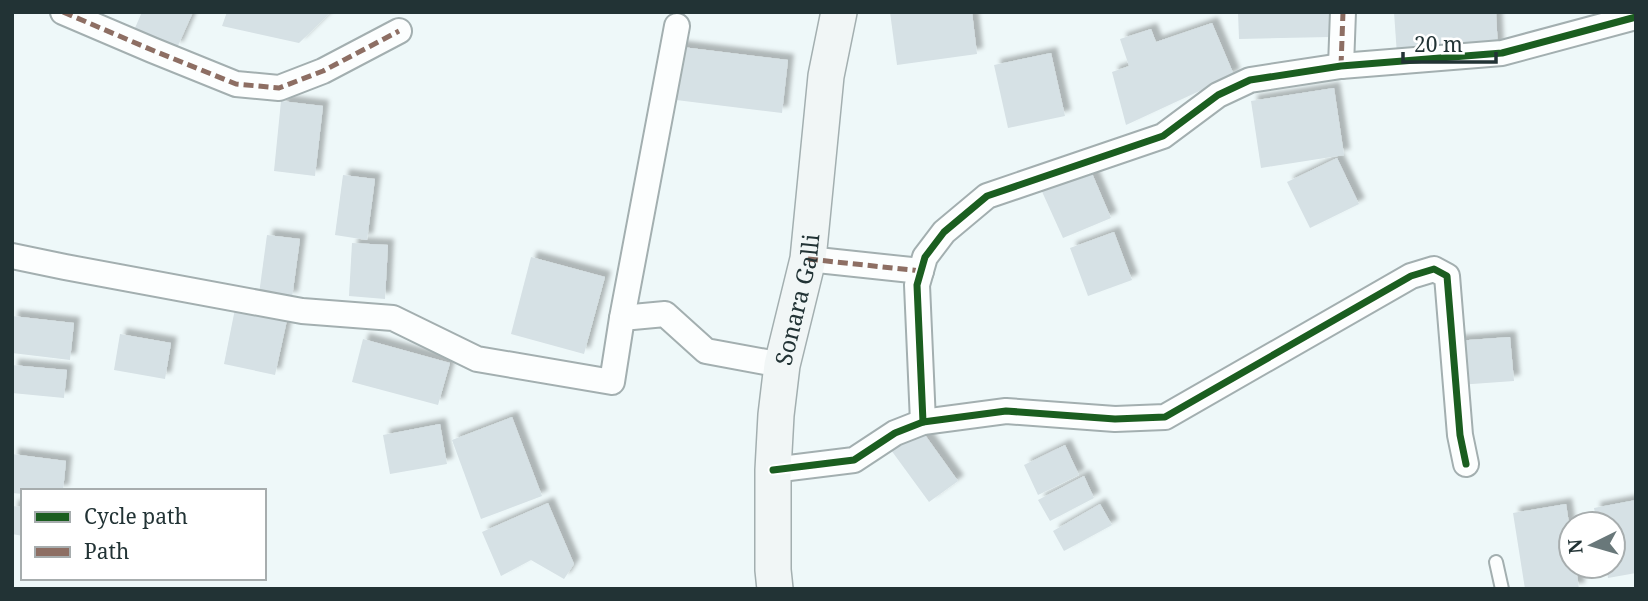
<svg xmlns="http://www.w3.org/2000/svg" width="1648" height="601" font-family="'Noto Serif',serif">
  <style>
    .building { fill: #d6e1e5; filter: url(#shadow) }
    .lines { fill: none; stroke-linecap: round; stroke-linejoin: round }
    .lane-casing { stroke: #a3afb0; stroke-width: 16 }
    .street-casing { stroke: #a3afb0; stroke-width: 28 }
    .secondary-casing { stroke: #a3afb0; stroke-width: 38 }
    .lane { stroke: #fcfefe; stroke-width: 12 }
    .street { stroke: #fcfefe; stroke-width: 24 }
    .secondary { stroke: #f1f6f6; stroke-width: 35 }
    .quiet { stroke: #8d6e63; stroke-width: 5; stroke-dasharray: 10 5; stroke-linecap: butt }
    .cycleway-casing { stroke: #fff; stroke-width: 11 }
    .cycleway { stroke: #1b5e20; stroke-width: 7 }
    .labels { text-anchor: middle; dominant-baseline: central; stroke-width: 5; stroke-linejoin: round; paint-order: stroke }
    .street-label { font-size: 23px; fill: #223335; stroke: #fff }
  </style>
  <defs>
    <filter id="shadow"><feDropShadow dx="6" dy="-6" stdDeviation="2" flood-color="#0004"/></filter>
  </defs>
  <rect width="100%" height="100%" fill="#eef8f9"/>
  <g class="building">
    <path d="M142,12H193L177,48L135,28Z"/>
    <path d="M227,12H331L299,43L222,26Z"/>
    <path d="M890,12H972L977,54L897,65Z"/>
    <path d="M1238,12H1329L1330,37L1239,39Z"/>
    <path d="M1394,12H1496L1498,49L1397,55Z"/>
    <path d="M1212,23L1234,75L1126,125L1112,72L1129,66L1120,39L1151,29L1156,42Z"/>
    <path d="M674,46L788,60L782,113L668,99Z"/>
    <path d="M1051,53L1065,116L1008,128L994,65Z"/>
    <path d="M1334,88L1344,155L1261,168L1251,101Z"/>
    <path d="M281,101L323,106L315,176L274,171Z"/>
    <path d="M1337,158L1359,204L1310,228L1287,182Z"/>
    <path d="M1088,164L1111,218L1063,238L1039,185Z"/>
    <path d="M343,175L375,179L367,240L335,235Z"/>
    <path d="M1114,232L1132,280L1088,296L1070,248Z"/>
    <path d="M267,235L300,239L292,298L259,294Z"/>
    <path d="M352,243L388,245L385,299L349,296Z"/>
    <path d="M531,257L605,277L584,354L511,334Z"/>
    <path d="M235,309L287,320L275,375L224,364Z"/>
    <path d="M12,316L74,323L70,360L12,353Z"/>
    <path d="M120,334L171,343L165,379L114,370Z"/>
    <path d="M1510,337L1514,381L1458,385L1455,341Z"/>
    <path d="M363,339L450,363L438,405L352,382Z"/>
    <path d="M12,365L67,370L64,398L12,393Z"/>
    <path d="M512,417L542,496L481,519L452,440Z"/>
    <path d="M440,424L447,464L390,474L383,435Z"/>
    <path d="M920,428L958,481L929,502L891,450Z"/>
    <path d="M1065,445L1079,475L1038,495L1024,465Z"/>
    <path d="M12,454L66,461L63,491H23V494L12,493Z"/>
    <path d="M1084,476L1094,498L1050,521L1038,500Z"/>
    <path d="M1636,500V573L1608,578L1606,566H1613V524H1597L1594,508Z"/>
    <path d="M548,503L574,564L564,579L531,560L501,576L482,532Z"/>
    <path d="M1100,504L1112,525L1064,551L1053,531Z"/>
    <path d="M1566,504L1571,536V566H1576L1579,589H1525L1513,513Z"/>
    <path d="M12,506L23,507V536L12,534Z"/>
  </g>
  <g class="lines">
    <defs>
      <path id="lane" d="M1496,562L1502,589"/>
      <g id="street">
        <path d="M63,12L152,50L236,84L279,88L323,71L399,31"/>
        <path d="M1341,66L1343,12"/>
        <path d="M12,256L65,267L302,311L393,318L477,359L612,382L622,318L665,314L706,351L782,365"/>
        <path d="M808,259L921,271"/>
        <path d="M622,318L677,26"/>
        <path d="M923,422L917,285L925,257L944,232L987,196L1163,136L1218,95L1250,80L1341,66L1502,53L1636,17"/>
        <path d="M773,470L854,460L895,433L923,422L1006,411L1115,419L1165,417L1411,276L1434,269L1447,276L1460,435L1466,464"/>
      </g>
      <g id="secondary">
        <path id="s1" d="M775,589L773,570V470L776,415L782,365L808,259L826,76L839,12"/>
      </g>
    </defs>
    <use href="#lane" class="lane-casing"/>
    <use href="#street" class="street-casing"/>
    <use href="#secondary" class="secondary-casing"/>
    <use href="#lane" class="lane"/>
    <use href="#street" class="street"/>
    <use href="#secondary" class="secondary"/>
    <g class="quiet">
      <path d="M63,12L152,50L236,84L279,88L323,71L399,31"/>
      <path d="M1341,66L1343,12"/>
      <path d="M808,259L921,271"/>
    </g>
    <defs>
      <g id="cycleway">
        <path d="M923,422L917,285L925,257L944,232L987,196L1163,136L1218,95L1250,80L1341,66L1502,53L1636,17"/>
        <path d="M773,470L854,460L895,433L923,422L1006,411L1115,419L1165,417L1411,276L1434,269L1447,276L1460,435L1466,464"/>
      </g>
    </defs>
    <use href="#cycleway" class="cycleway-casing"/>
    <use href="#cycleway" class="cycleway"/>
  </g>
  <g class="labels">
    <g class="street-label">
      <text stroke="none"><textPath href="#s1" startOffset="292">Sonara Galli</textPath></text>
    </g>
  </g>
  <rect width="1648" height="601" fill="none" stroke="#223335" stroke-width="28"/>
  <rect x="21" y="489" width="245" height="91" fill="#ffffff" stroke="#a7adae" stroke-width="2"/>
  <rect x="35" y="512" width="35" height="10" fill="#1b5e20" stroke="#a7adae" stroke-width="2"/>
  <text x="84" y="524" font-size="21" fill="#223335">Cycle path</text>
  <rect x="35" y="547" width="35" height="10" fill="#8d6e63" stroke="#a7adae" stroke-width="2"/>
  <text x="84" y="559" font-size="21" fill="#223335">Path</text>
  <g transform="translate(1592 545) rotate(265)"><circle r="33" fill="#ffffff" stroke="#a7adae" stroke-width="2"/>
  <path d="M0-5L12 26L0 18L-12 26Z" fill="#69787a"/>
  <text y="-10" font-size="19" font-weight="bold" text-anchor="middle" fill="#223335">N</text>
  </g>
  <path d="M1403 52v10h93v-10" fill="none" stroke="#223335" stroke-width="3.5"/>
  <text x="1414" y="52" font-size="21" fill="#223335" stroke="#ffffff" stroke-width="5" paint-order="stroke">20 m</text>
</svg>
